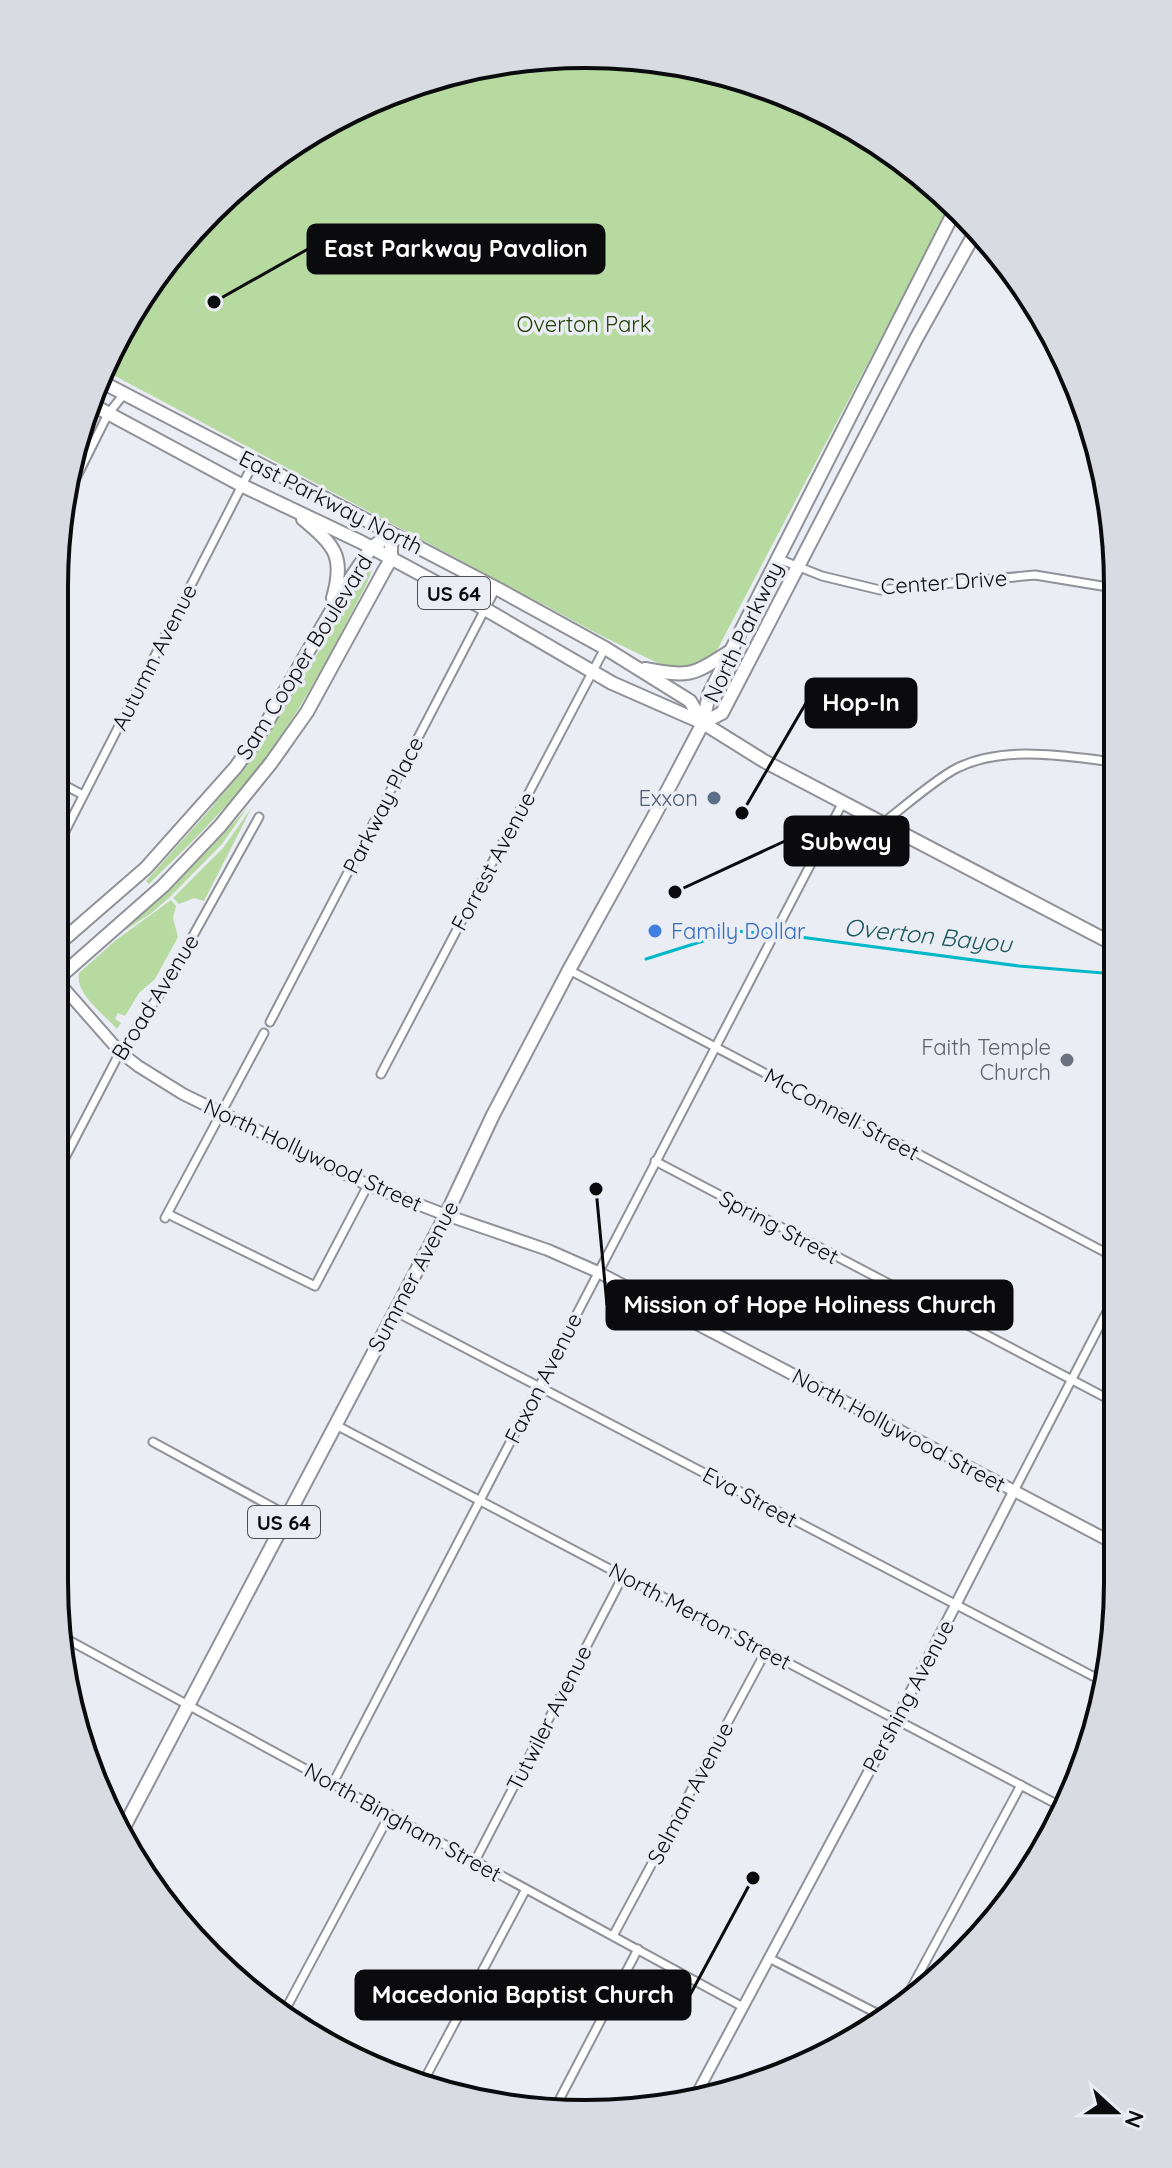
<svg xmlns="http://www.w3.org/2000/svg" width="1172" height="2168" font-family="Quicksand,sans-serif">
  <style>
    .green { fill: #b6daa0 }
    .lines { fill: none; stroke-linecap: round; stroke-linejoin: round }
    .stream { stroke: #00b8c8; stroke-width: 3 }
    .minor-casing { stroke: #909199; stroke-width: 11 }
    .tertiary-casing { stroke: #909199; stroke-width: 13 }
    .secondary-casing { stroke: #909199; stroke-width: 14 }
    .primary-casing { stroke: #909199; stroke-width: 16 }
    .minor { stroke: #fff; stroke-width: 7 }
    .tertiary { stroke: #fff; stroke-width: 9 }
    .secondary { stroke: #fff; stroke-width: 10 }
    .primary { stroke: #fff; stroke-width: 12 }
    .service-dot { fill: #5c6f8a; stroke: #ebedf5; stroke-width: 3 }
    .shop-dot { fill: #3f7fe0; stroke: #ebedf5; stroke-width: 3 }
    .worship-dot { fill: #6b7280; stroke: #ebedf5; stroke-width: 3 }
    .labels { text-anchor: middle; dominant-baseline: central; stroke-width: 7; stroke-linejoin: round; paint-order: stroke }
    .shield { fill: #ebedf5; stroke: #4e4f53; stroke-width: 2 }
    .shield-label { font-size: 20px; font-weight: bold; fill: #0b0b0e }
    .park-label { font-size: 22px; fill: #1e3d01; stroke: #ebedf5 }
    .street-label { font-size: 22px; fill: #0b0b0e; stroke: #ebedf5 }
    .service-label { font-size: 22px; fill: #4e5e75; stroke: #ebedf5; text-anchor: end }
    .shop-label { font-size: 22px; fill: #366cbe; stroke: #ebedf5; text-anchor: start }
    .worship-label { font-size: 22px; fill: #5b616d; stroke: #ebedf5; text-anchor: end }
    .water-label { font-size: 24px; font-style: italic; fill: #1b575e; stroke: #ebedf5 }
    .rim { fill: none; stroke: #0b0b0e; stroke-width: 4 }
    .leader { fill: none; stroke: #0b0b0e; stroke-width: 3 }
    .callout-dot { fill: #0b0b0e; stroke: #ebedf5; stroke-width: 3 }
    .callout { fill: #0b0b0e; stroke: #0b0b0e; stroke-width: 3 }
    .callout-label { font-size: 24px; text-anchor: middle; font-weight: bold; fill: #fff }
  </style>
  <rect width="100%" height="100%" fill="#ebedf5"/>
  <g class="green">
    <path d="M621,55L724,72L822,109L936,186L952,203L716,652L702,665L672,670L600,635L102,369L109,350L164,262L236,186L320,125L415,82L517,59Z"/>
    <path d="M368,566L373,567L367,583C334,647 302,711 258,768C225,810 187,847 149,884L146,881L212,807L269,732L321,648L355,581Z"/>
    <path d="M248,807L222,844L169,898L150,914L116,936L81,967L203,855Z"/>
    <path d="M252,807L204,901L194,898L179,904L173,898L223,848Z"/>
    <path d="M171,900L176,906L173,918L178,937L155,979L139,993L125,1016L118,1013L115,1019L121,1023L117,1029C104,1014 75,994 79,973L116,940Z"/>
  </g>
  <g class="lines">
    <path class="stream" d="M646,959L735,931L785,935L1019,966L1115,974"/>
    <defs>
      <g id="minor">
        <path d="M63,504L108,414L124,394"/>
        <path d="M779,559L822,576L880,590L1035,575L1114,588"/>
        <path d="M55,780L83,795"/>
        <path d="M883,823C904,807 934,780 957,768C1004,745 1064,756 1114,762"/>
        <path d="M55,851L254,462"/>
        <path d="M569,970L1116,1258"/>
        <path d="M270,1022L496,588"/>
        <path d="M381,1074L605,648"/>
        <path d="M655,1161L1116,1403"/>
        <path d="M54,1179L120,1052L164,988L259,817"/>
        <path d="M168,1214L315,1286L368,1185"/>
        <path d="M165,1218L264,1033"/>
        <path d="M394,1311L1106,1683"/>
        <path d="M334,1424L1066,1809"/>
        <path d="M153,1442L287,1515"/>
        <path d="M1014,1491L1116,1294"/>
        <path d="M63,1637L743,2007"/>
        <path d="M333,1783L843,802"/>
        <path d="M475,1861L623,1576"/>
        <path d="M613,1936L766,1651"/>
        <path d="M769,1958L888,2019"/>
        <path d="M900,2009L1021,1785"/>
        <path d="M282,2016L390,1814"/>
        <path d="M866,2032L879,2014"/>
        <path d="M422,2084L526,1889"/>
        <path d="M556,2106L638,1949"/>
      </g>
      <path id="tertiary" d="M696,2095L897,1719L1014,1491"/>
      <path id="secondary" d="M55,978L120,1052L138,1066L183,1094L368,1185L446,1215L548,1250L598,1272L1117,1545"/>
      <g id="primary">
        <path d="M98,380L496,588L605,648L690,701L703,723"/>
        <path d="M89,403L243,486L361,542L485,609L612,683L703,723L764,761L1115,945"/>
        <path d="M303,519C335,546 345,556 333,598"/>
        <path d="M645,669C690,677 691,676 729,652"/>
        <path d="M703,723L722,713L916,339L976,231"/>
        <path d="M55,947L146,868L236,767L266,724L347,584L371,548L391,534"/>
        <path d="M55,981L163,886L220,826L271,763L307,712L384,571L391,559V534"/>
        <path d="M123,1829L446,1215L493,1115L569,970L653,818L703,723L709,694L956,208"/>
      </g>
    </defs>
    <use href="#minor" class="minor-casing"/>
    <use href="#tertiary" class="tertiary-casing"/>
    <use href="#secondary" class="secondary-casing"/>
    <use href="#primary" class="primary-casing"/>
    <use href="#minor" class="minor"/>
    <use href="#tertiary" class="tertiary"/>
    <use href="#secondary" class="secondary"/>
    <use href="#primary" class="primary"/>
  </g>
  <circle class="service-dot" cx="714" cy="798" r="8"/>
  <circle class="shop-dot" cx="655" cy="931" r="8"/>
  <circle class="worship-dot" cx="1067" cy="1060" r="8"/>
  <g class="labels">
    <g class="shield">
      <rect x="418" y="577" width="72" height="32" rx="6"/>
      <rect x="248" y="1506" width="72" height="32" rx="6"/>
    </g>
    <g class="shield-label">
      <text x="454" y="593">US 64</text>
      <text x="284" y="1522">US 64</text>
    </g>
    <g class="park-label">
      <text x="584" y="324">Overton Park</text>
    </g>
    <g class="street-label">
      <text transform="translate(331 502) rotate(27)">East Parkway North</text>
      <text transform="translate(944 582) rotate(-4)">Center Drive</text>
      <text transform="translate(743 632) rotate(-64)">North Parkway</text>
      <text transform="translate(154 657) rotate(-63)">Autumn Avenue</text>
      <text transform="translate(304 657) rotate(-58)">Sam Cooper Boulevard</text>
      <text transform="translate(383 805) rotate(-63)">Parkway Place</text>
      <text transform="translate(493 861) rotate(-62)">Forrest Avenue</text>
      <text transform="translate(155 997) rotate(-58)">Broad Avenue</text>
      <text transform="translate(842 1114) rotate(28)">McConnell Street</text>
      <text transform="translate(313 1155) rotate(25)">North Hollywood Street</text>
      <text transform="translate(779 1227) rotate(28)">Spring Street</text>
      <text transform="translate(413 1276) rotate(-62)">Summer Avenue</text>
      <text transform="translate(543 1378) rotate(-63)">Faxon Avenue</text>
      <text transform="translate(899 1430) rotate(28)">North Hollywood Street</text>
      <text transform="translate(750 1497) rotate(28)">Eva Street</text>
      <text transform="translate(700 1616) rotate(28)">North Merton Street</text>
      <text transform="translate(908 1696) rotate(-62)">Pershing Avenue</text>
      <text transform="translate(549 1718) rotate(-63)">Tutwiler Avenue</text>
      <text transform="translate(690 1793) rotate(-62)">Selman Avenue</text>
      <text transform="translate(403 1822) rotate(29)">North Bingham Street</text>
    </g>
    <g class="service-label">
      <text x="698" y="798">Exxon</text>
    </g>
    <g class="shop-label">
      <text x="671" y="931">Family Dollar</text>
    </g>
    <g class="worship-label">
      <text x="1051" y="1047">Faith Temple<tspan x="1051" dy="25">Church</tspan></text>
    </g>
    <g class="water-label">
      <text transform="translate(928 935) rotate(6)">Overton Bayou</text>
    </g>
  </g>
  <path d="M0 0H1172V2168H0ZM586 68H586A518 518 0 0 1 1104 586V1582A518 518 0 0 1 586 2100H586A518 518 0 0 1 68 1582V586A518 518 0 0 1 586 68Z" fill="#d9dbe3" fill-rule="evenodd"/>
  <path class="rim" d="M586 68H586A518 518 0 0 1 1104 586V1582A518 518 0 0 1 586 2100H586A518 518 0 0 1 68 1582V586A518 518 0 0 1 586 68Z"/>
  <path class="leader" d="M214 302L308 249M742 813L806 703M675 892L785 841M596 1189L607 1305M753 1878L690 1995"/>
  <g class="callout-dot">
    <circle cx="214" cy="302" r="8"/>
    <circle cx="742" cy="813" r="8"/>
    <circle cx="675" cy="892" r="8"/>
    <circle cx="596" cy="1189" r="8"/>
    <circle cx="753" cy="1878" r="8"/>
  </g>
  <g class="callout">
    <rect x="308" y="225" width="296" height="48" rx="8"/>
    <rect x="806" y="679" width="110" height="48" rx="8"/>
    <rect x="785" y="817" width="123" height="48" rx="8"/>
    <rect x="607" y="1281" width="405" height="48" rx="8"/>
    <rect x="356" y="1971" width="334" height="48" rx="8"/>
  </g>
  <g class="callout-label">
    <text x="456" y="257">East Parkway Pavalion</text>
    <text x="861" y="711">Hop-In</text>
    <text x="846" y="850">Subway</text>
    <text x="810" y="1313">Mission of Hope Holiness Church</text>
    <text x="523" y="2003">Macedonia Baptist Church</text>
  </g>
  <g transform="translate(1116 2112) rotate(111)" stroke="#ebedf5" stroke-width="6" paint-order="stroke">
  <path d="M0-6L14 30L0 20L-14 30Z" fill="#0b0b0e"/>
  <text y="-12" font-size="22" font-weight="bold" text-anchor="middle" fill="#0b0b0e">N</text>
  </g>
</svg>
